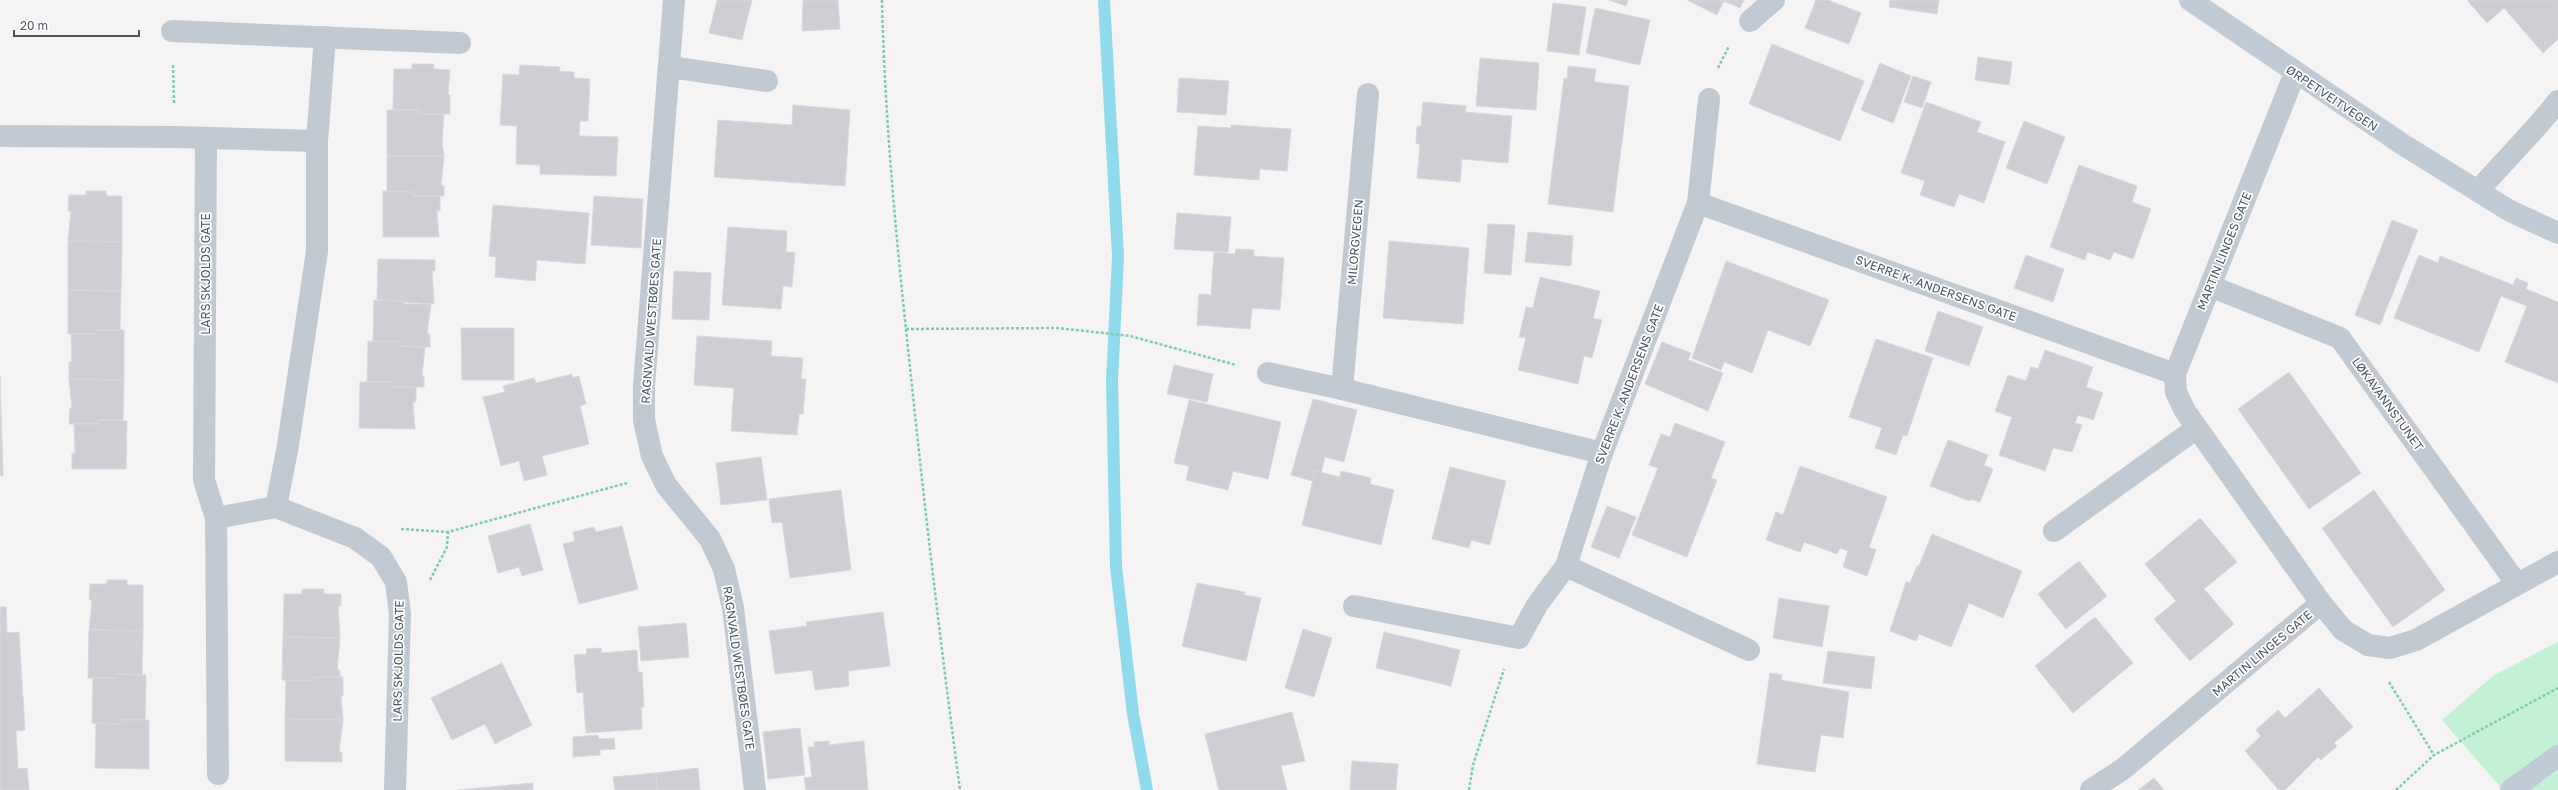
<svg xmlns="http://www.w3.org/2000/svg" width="2558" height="790" font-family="'Golos Text',sans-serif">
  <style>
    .green { fill: #c3f1d5 }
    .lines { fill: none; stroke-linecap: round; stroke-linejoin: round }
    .stream { stroke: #90daee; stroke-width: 12 }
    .building { fill: #cdcfd5; stroke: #d7d9de }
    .path { stroke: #7ad0a6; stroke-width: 2.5; stroke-dasharray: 3 2; stroke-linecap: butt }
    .lane { stroke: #c1cad2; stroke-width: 22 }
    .street { stroke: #c1cad2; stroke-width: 22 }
    .secondary { stroke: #c1cbd6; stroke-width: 22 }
    .labels { text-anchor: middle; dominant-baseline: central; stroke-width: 3.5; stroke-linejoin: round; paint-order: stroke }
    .street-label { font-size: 12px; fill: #4a5661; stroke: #fff }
  </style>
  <rect width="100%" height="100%" fill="#f5f3f3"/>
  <path class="green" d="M2558,642V790H2503L2442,720L2494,675Z"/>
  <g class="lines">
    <path class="stream" d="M1104,0L1118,256L1112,381L1116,567L1133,714L1147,790"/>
  </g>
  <g class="building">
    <path d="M717,0H752L742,40L709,33Z"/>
    <path d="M803,0H838L840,29L802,31Z"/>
    <path d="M1609,0H1628L1626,6Z"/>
    <path d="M1687,0H1744L1740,8L1724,1L1717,15Z"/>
    <path d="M1816,0H1828L1861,13L1849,44L1805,28Z"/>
    <path d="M1890,0H1939L1937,14L1889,7Z"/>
    <path d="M2467,0H2558V39L2543,53L2504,8L2487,23Z"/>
    <path d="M1553,3L1586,7L1579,55L1547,51Z"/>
    <path d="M1595,8L1650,20L1640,65L1586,53Z"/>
    <path d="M1772,44L1864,81L1840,141L1749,104Z"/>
    <path d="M1978,57L2012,62L2009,85L1975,80Z"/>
    <path d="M1480,58L1539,63L1536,110L1476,106Z"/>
    <path d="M1880,63L1911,76L1893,123L1861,110Z"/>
    <path d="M412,64H434V69L450,70L448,94L450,95V114H419V110L393,111L394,69H412Z"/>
    <path d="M520,65L560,67L559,71L574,72V78L590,79L588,121H580L579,136L618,137L616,176L540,174V165L516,164L517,126L500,125L503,74L519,75Z"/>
    <path d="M1568,66L1596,69L1594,82L1629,86L1613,212L1548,204L1564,78L1567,79Z"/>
    <path d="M1913,76L1931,82L1922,108L1904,102Z"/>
    <path d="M1179,78L1229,81L1226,115L1177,112Z"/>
    <path d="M1423,102L1466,106L1465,112L1512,116L1508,163L1462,159L1460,182L1417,178L1420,144L1416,143L1417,126H1421Z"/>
    <path d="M1926,102L1981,122L1977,132L2005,142L1984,203L1959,194L1954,207L1920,195L1925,181L1901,173Z"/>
    <path d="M793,105L850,110L845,186L714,177L718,120L792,125Z"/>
    <path d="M387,110H419V114H444L442,144L444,156H387Z"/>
    <path d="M2024,121L2065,137L2047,184L2006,168Z"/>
    <path d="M1231,125L1291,129L1287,171L1260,169L1259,180L1194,175L1198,126L1231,128Z"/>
    <path d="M387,156H444L441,185L444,186V196H413V192L387,191Z"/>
    <path d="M2079,165L2137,186L2132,202L2151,209L2133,259L2114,252L2110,260L2087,252L2085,260L2050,247Z"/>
    <path d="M86,191H106L107,196H122V242L68,241L71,211H68L69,195H86Z"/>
    <path d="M383,191L413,192V196H440V211H437L439,237H383Z"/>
    <path d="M594,196L643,199L641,248L591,245Z"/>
    <path d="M493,205L589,213L585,264L537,260L535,281L495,277L496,257L489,256Z"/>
    <path d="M1177,213L1231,217L1228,252L1174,249Z"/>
    <path d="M2392,220L2418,230L2380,325L2355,315Z"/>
    <path d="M1488,224L1515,225L1511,275L1484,273Z"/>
    <path d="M728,227L787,231L786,252H795L792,287L783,286L781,309L722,305Z"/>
    <path d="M1528,232L1573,236L1571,266L1525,262Z"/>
    <path d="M68,241L122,242L121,291L68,290Z"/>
    <path d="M1389,241L1469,248L1463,324L1383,318Z"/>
    <path d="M1236,249L1254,250V256L1284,258L1280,310L1252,308L1250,329L1197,325L1199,294L1211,295L1214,252L1235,254Z"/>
    <path d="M2026,255L2064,269L2053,302L2014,288Z"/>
    <path d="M2419,255L2438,263L2440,256L2513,285L2516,278L2528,283L2526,289L2558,302V383L2505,362L2527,306L2501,296L2479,352L2394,318Z"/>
    <path d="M378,259L435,260V271H432L434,304L377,300Z"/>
    <path d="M1726,261L1829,300L1810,346L1768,330L1752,373L1724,362L1721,370L1692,358Z"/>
    <path d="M674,271L711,273L709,320L672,319Z"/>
    <path d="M1540,277L1600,291L1593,318L1602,320L1592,358L1584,356L1578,384L1518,370L1526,338L1519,337L1526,307L1533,308Z"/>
    <path d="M68,290L121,291L120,330H97L96,334H68Z"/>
    <path d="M374,300L404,301V304H431L427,334H430V347L399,346V342H373Z"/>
    <path d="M1938,311L1983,327L1969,366L1925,351Z"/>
    <path d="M461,328H514V380H462Z"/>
    <path d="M97,330H124V380L69,379V362H72L71,334H96Z"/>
    <path d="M697,336L772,341L771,356L803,358L801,379H806L803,414H799L797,435L731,431L734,388L694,385Z"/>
    <path d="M1876,339L1933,358L1907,436L1903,435L1896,455L1875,448L1882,428L1849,417Z"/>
    <path d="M368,341L399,342V346L425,347L422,376H424V387H392V382H367Z"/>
    <path d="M1662,342L1691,353L1688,360L1723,373L1708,411L1645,384Z"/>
    <path d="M2045,350L2093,367L2086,387L2103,393L2093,420L2078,415L2075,423L2082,425L2072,452L2053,448L2045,471L1999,455L2012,417L1995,411L2008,375L2026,381L2031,367L2038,369Z"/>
    <path d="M1174,365L1213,374L1207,402L1167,394Z"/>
    <path d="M2289,372L2361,473L2309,509L2238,409Z"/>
    <path d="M572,374V378L579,376L586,404L580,406L589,444L542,456L547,475L524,481L519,461L501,466L483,397L505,392L503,386L534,378L536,383Z"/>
    <path d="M0,376L3,476H0Z"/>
    <path d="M69,379L124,380L123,420H98V424H69L70,408H72Z"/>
    <path d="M360,382H392V387H416V402H413L415,429L359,428Z"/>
    <path d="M1313,399L1357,410L1344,462L1325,457L1321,473L1315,471L1313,481L1291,475Z"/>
    <path d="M1189,400L1281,422L1268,479L1233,471L1228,490L1186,480L1189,466L1174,463Z"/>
    <path d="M98,420L127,421L126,469H72V453H75L74,424H98Z"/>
    <path d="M1675,423L1725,442L1711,478L1717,480L1687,557L1632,535L1658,468L1649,465L1661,434L1670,437Z"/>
    <path d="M1948,440L1988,455L1984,465L1993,469L1980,502L1971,499L1970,501L1930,486Z"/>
    <path d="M761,457L767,500L721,505L716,463Z"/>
    <path d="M1800,466L1887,497L1869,547L1876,550L1867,576L1843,567L1848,551L1840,548L1837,554L1804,542L1800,552L1766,540L1776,512L1783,515Z"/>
    <path d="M1450,467L1506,481L1490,545L1471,540L1469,548L1432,539Z"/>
    <path d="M1315,471L1340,477L1341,471L1371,478L1370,484L1394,490L1381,545L1302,525Z"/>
    <path d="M841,490L851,570L790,578L782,522L772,523L769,499Z"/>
    <path d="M2374,490L2445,590L2393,627L2322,528Z"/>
    <path d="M1607,506L1636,517L1619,558L1591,547Z"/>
    <path d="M2200,518L2237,562L2204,589L2234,624L2190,661L2154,619L2176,601L2145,564Z"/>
    <path d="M530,524L543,570L522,576L519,567L498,573L488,536Z"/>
    <path d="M622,526L638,589L579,604L563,544L575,541L573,532L594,527L596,532Z"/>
    <path d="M1932,534L2022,571L2003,618L1969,603L1951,647L1919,634L1916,641L1890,631L1906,582L1910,583L1917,566H1919Z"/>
    <path d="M2079,561L2107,596L2066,629L2038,594Z"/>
    <path d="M107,580H127V585H143V631L89,630L92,600H89L90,584H107Z"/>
    <path d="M1197,583L1245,592L1244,595L1261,598L1246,661L1182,646Z"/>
    <path d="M302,589H324V594H341V606H338L340,638L283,637L284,594H302Z"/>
    <path d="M1779,598L1829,606L1822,647L1773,638Z"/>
    <path d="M0,607H6L7,633L19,632L25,730L16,731L18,769L27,768L29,790H0Z"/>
    <path d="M883,612L890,666L848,671L849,686L815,690L812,670L775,674L769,631L807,626L806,622Z"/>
    <path d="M2095,617L2133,663L2073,713L2035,666Z"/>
    <path d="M686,623L689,657L641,661L638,627Z"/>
    <path d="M1303,629L1332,638L1314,697L1285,688Z"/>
    <path d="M89,630L143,631L142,675L118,674V678H88Z"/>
    <path d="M1384,632L1460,650L1451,686L1376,668Z"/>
    <path d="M283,637L340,638L337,670H340V677H314V681L282,680Z"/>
    <path d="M601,648L602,653L637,650L638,672H642L644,707H641L642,729L586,733L583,692L577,693L574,655L587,654L586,649Z"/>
    <path d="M1828,651L1875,657L1871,689L1823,683Z"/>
    <path d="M502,663L532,725L495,744L485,724L452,740L431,698Z"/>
    <path d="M1770,673L1782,675L1781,680L1849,692L1843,738L1821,735L1815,772L1757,764Z"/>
    <path d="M118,674L146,675L145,720H120V724L92,723L93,678H118Z"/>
    <path d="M314,677H343V696H341L343,720L285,719L286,680L314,681Z"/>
    <path d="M2319,688L2353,727L2334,743L2337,746L2321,760L2318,757L2285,790H2279L2245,751L2261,736L2256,730L2278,710L2285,718Z"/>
    <path d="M1292,712L1305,761L1281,766L1287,790H1219L1205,734Z"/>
    <path d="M285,719L343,720L339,752H342V762L285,761Z"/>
    <path d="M120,720H149V769L95,768L96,723L120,724Z"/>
    <path d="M800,728L805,775L768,779L763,732Z"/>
    <path d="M598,735L599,739L614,738L615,749L600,750V755L573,757V737Z"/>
    <path d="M829,741V745L864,741L868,790H806L804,778L812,777L808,747H814V742Z"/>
    <path d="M1352,761L1398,764L1396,790H1350Z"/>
    <path d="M698,768L700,790H657L656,773Z"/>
    <path d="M656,773L657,790H615L613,777Z"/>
    <path d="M2154,778L2164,790H2138Z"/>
    <path d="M533,783V790H458Z"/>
  </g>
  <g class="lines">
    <g class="path">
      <path d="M882,0C885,129 898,257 912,386C926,521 942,655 960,790"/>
      <path d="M173,65L174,104"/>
      <path d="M1718,68L1729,46"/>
      <path d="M906,329L1058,328L1130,336L1236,365"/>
      <path d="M401,529L448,532L627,483"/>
      <path d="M430,580L447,547L448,532"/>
      <path d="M2389,682L2434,755"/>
      <path d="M1469,790L1473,765L1504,669"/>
      <path d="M2396,790L2434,755L2558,688"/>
    </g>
    <g class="lane">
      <path d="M172,31L460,43"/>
      <path d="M0,136L175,137L317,141"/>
      <path d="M206,139L204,480L216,518L218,774"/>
      <path d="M276,507L288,445L317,251V141L325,37"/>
      <path d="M216,518L276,507L355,538L381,557L396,582L400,614"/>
    </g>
    <g class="street">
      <path d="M674,0L644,386V420L652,456L666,485L710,539L724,569L733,608L755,790"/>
      <path d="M1750,21L1774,0"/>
      <path d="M670,67L767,81"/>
      <path d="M2295,73L2175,374L2176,392L2185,411L2321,603L2343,630L2368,645L2390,648L2416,640L2558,562"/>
      <path d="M1368,94L1342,389L1602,453"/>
      <path d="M2478,191C2505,160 2533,133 2558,101"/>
      <path d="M1698,203L1709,99"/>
      <path d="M2210,286L2340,338L2517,584"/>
      <path d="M1268,373L1342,389"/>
      <path d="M2054,531L2197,428"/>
      <path d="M1354,606L1519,638L1537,605L1566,566"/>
      <path d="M1749,650L1566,566L1602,453L1698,203L2175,374"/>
      <path d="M395,790L400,614"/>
      <path d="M2091,790L2123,769L2321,603"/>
    </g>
    <g class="secondary">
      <path d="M2190,0L2402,144L2510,211L2558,233"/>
      <path d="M2511,790L2558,756"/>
    </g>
  </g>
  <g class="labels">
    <g class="street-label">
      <text transform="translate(2332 98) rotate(34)">ØRPETVEITVEGEN</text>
      <text transform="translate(1355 242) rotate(-85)">MILORGVEGEN</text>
      <text transform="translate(2224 251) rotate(-68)">MARTIN LINGES GATE</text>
      <text transform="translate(205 274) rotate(-90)">LARS SKJOLDS GATE</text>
      <text transform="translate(1936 288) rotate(20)">SVERRE K. ANDERSENS GATE</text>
      <text transform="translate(651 321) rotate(-86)">RAGNVALD WESTBØES GATE</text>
      <text transform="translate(1629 384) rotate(-69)">SVERRE K. ANDERSENS GATE</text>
      <text transform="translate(2388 404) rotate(54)">LØKAVANNSTUNET</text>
      <text transform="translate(2262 653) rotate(-40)">MARTIN LINGES GATE</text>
      <text transform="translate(398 661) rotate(-89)">LARS SKJOLDS GATE</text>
      <text transform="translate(739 668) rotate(82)">RAGNVALD WESTBØES GATE</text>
    </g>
  </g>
  <path d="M14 30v6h125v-6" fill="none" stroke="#4a5661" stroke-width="2"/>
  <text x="20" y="30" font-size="12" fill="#4a5661" stroke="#ffffff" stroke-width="3" paint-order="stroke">20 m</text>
</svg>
